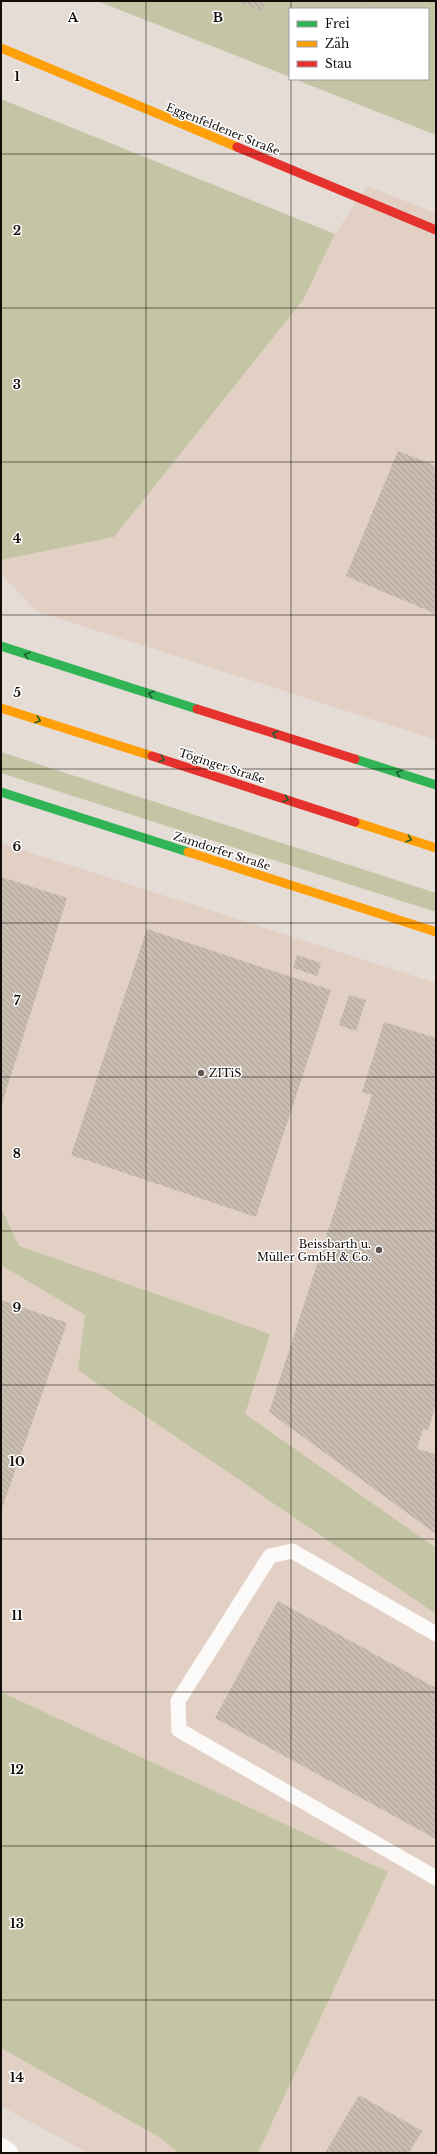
<svg xmlns="http://www.w3.org/2000/svg" width="437" height="2154" font-family="'Libre Baskerville',serif">
  <style>
    .built { fill: #e2d0c5 }
    .green { fill: #c4c5a4 }
    .building { fill: url(#building-back-hatch) }
    .lines { fill: none; stroke-linecap: round; stroke-linejoin: round }
    .path { stroke: #bfbcba; stroke-width: 2.5; stroke-dasharray: 3 3; stroke-linecap: butt }
    .lane { stroke: #fbfaf9; stroke-width: 15 }
    .street { stroke: #fbfaf9; stroke-width: 22 }
    .fast { stroke: #30b455; stroke-width: 9 }
    .slow { stroke: #ff9f0a; stroke-width: 9 }
    .jam { stroke: #e5322d; stroke-width: 9 }
    .oneway { stroke: #226030 }
    .grid { fill: none; stroke: #130d0a; stroke-width: 1; stroke-opacity: 0.55 }
    .poi-dot { fill: #5d5551; stroke: #fff; stroke-width: 1.5 }
    .labels { text-anchor: middle; dominant-baseline: central; stroke-width: 3; stroke-linejoin: round; paint-order: stroke }
    .street-label { font-size: 11px; fill: #130d0a; stroke: #fff }
    .poi-label { font-size: 11px; fill: #130d0a; stroke: #fff; text-anchor: start }
    .grid-label { font-size: 13px; text-anchor: middle; font-weight: bold; fill: #130d0a; stroke: #fff; stroke-width: 3; stroke-linejoin: round; paint-order: stroke }
  </style>
  <defs>
    <pattern id="building-back-hatch" width="6" height="6" patternUnits="userSpaceOnUse"><rect width="6" height="6" fill="#c9bcb0"/><path d="M-1 5l2 2M0 0l6 6M5-1l2 2" fill="none" stroke="#aca096"/></pattern>
  </defs>
  <rect width="100%" height="100%" fill="#e6dcd6"/>
  <g class="built">
    <path d="M367,186L436,213V740L36,611L1,574V560L114,537L303,300L335,234Z"/>
    <path d="M1,843L436,983V2153H88L1,2106Z"/>
  </g>
  <g class="green">
    <path d="M97,1H436V135L294,79H428V9H290V77Z"/>
    <path d="M1,99L335,234L303,300L114,537L1,560Z"/>
    <path d="M1,752L436,893V912L1,773Z"/>
    <path d="M1,1208L19,1246L270,1334L245,1414L436,1548V1614L78,1370L85,1315L1,1265Z"/>
    <path d="M1,1692L388,1872L258,2153H179L159,2137L1,2048Z"/>
  </g>
  <g class="building">
    <path d="M241,1H266L262,11L240,3Z"/>
    <path d="M398,451L436,466V614L346,576Z"/>
    <path d="M1,877L67,898L1,1107Z"/>
    <path d="M147,929L331,990L256,1217L71,1155Z"/>
    <path d="M297,955L321,963L317,976L293,968Z"/>
    <path d="M349,995L366,1000L356,1031L339,1025Z"/>
    <path d="M384,1022L436,1038V1405L428,1430L423,1429L417,1449L436,1454V1534L269,1412L372,1095L362,1092Z"/>
    <path d="M1,1300L67,1323L1,1511Z"/>
    <path d="M278,1601L436,1688V1839L215,1718Z"/>
    <path d="M359,2095L422,2131L409,2153H325Z"/>
  </g>
  <g class="lines">
    <g class="path">
      <path d="M359,1L378,9"/>
      <path d="M428,30L436,33"/>
    </g>
    <path class="lane" d="M436,1634L292,1551L270,1556L178,1701L179,1730L436,1878"/>
    <path class="street" d="M1,2149L7,2153"/>
    <g class="fast">
      <path d="M1,646L197,709"/>
      <path d="M355,759L436,785"/>
      <path d="M1,792L188,852"/>
    </g>
    <g class="slow">
      <path d="M1,48L237,147"/>
      <path d="M1,708L152,756"/>
      <path d="M355,822L436,848"/>
      <path d="M188,852L436,932"/>
    </g>
    <g class="jam">
      <path d="M237,147L436,230"/>
      <path d="M197,709L355,759"/>
      <path d="M152,756L355,822"/>
    </g>
  </g>
  <defs><path id="oneway-chevron" d="M-2-3.5L2.5 0L-2 3.5" fill="none" stroke-width="1.6" stroke-linecap="round" stroke-linejoin="round"/></defs>
  <g class="oneway">
    <use href="#oneway-chevron" transform="translate(27 655) rotate(-162)"/>
    <use href="#oneway-chevron" transform="translate(151 694) rotate(-162)"/>
    <use href="#oneway-chevron" transform="translate(38 720) rotate(18)"/>
    <use href="#oneway-chevron" transform="translate(275 734) rotate(-162)"/>
    <use href="#oneway-chevron" transform="translate(162 759) rotate(18)"/>
    <use href="#oneway-chevron" transform="translate(399 773) rotate(-162)"/>
    <use href="#oneway-chevron" transform="translate(286 799) rotate(18)"/>
    <use href="#oneway-chevron" transform="translate(409 839) rotate(18)"/>
  </g>
  <path class="grid" d="M146,1V2153M291,1V9M291,79V2153M1,154H436M1,308H436M1,462H436M1,615H436M1,769H436M1,923H436M1,1077H436M1,1231H436M1,1385H436M1,1539H436M1,1692H436M1,1846H436M1,2000H436"/>
  <g class="poi-dot">
    <circle cx="201" cy="1073" r="4"/>
    <circle cx="379" cy="1250" r="4"/>
  </g>
  <g class="labels">
    <g class="street-label">
      <text transform="translate(223 129) rotate(22)">Eggenfeldener Straße</text>
      <text transform="translate(222 766) rotate(18)">Töginger Straße</text>
      <text transform="translate(222 851) rotate(18)">Zamdorfer Straße</text>
    </g>
    <g class="poi-label">
      <text x="209" y="1073">ZITiS</text>
      <text x="371" y="1244" text-anchor="end">Beissbarth u.<tspan x="371" dy="13">Müller GmbH &amp; Co.</tspan></text>
    </g>
  </g>
  <g class="grid-label">
    <text x="73" y="22">A</text>
    <text x="218" y="22">B</text>
    <text x="17" y="81">1</text>
    <text x="17" y="235">2</text>
    <text x="17" y="389">3</text>
    <text x="17" y="543">4</text>
    <text x="17" y="697">5</text>
    <text x="17" y="851">6</text>
    <text x="17" y="1005">7</text>
    <text x="17" y="1158">8</text>
    <text x="17" y="1312">9</text>
    <text x="17" y="1466">10</text>
    <text x="17" y="1620">11</text>
    <text x="17" y="1774">12</text>
    <text x="17" y="1928">13</text>
    <text x="17" y="2082">14</text>
  </g>
  <rect width="437" height="2154" fill="none" stroke="#130d0a" stroke-width="4"/>
  <rect x="289" y="8" width="140" height="72" fill="#ffffff" stroke="#a19e9d"/>
  <rect x="297" y="21" width="20" height="6" fill="#30b455" stroke="#a19e9d"/>
  <text x="325" y="28" font-size="12" fill="#130d0a">Frei</text>
  <rect x="297" y="41" width="20" height="6" fill="#ff9f0a" stroke="#a19e9d"/>
  <text x="325" y="48" font-size="12" fill="#130d0a">Zäh</text>
  <rect x="297" y="61" width="20" height="6" fill="#e5322d" stroke="#a19e9d"/>
  <text x="325" y="68" font-size="12" fill="#130d0a">Stau</text>
</svg>
